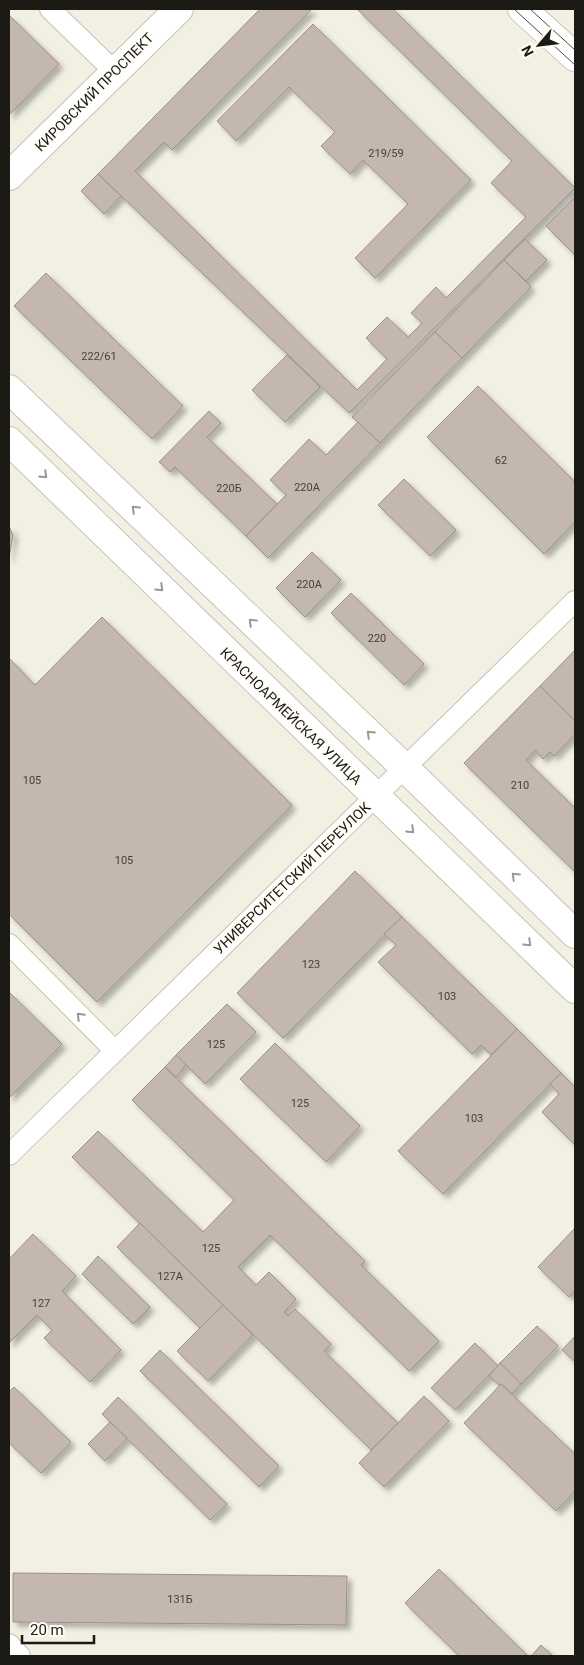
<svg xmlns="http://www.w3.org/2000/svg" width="584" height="1665" font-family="Roboto,sans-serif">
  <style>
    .building { fill: #c3b7af; stroke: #9c9189; filter: url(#shadow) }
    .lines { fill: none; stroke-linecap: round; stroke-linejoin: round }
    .minor-casing { stroke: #c6c4b7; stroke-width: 22 }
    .secondary-casing { stroke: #c6c4b7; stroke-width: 30 }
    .primary-casing { stroke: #c6c4b7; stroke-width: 30 }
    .minor { stroke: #fff; stroke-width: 20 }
    .secondary { stroke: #fff; stroke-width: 28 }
    .primary { stroke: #fff; stroke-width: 28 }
    .tram { stroke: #4b4a43; stroke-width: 1 }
    .oneway { stroke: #989896 }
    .labels { text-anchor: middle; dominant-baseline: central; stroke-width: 4.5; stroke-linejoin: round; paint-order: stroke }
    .number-label { font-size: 11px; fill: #45413c }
    .street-label { font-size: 14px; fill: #1b1a15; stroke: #fffdf5 }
  </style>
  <defs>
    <filter id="shadow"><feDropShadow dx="4.5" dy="4.5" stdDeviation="2.5" flood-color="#0004"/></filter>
  </defs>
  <rect width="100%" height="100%" fill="#f2f0e3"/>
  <g class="building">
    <path d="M260,9H312L172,150L164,142L135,171L357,390L387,359L366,338L387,317L408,337L422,323L411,313L436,287L446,298L526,217L491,183L512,161L357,9H393L575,188L349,413L98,174Z"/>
    <path d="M9,15L59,64L9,115Z"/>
    <path d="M313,24L471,180L375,278L355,258L408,204L363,160L350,174L321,146L335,132L289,87L236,141L217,121Z"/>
    <path d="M98,174L121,196L104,214L81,191Z"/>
    <path d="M575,197V255L546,226Z"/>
    <path d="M525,239L547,260L526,281L504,260Z"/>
    <path d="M504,260L531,287L462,358L435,332Z"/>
    <path d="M46,273L183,406L152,439L14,306Z"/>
    <path d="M435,332L462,358L380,443L352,417Z"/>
    <path d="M287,355L320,387L285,422L252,390Z"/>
    <path d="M478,386L575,482V522L544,554L427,437Z"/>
    <path d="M209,411L221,423L207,437L277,504L246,536L175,467L170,472L159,462Z"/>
    <path d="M358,422L380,443L268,558L246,536L286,495L270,480L309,439L326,455Z"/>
    <path d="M404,479L456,530L430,556L378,505Z"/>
    <path d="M9,526L13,535L9,558Z"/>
    <path d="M312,552L341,580L305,617L276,588Z"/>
    <path d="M351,593L424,664L404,685L331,613Z"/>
    <path d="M102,617L292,805L97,1002L9,914V658L35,685Z"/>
    <path d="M575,650V721L540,686Z"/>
    <path d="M540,686L575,721V734L554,756L550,752L543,759L535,750L526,760L575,808V872L464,763Z"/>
    <path d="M355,871L402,917L283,1038L237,993Z"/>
    <path d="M402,917L517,1029L491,1055L481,1045L472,1054L378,962L396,945L384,934Z"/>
    <path d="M9,992L62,1044L9,1098Z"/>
    <path d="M227,1004L256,1032L205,1084L176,1055Z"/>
    <path d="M517,1029L561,1073L443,1194L398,1151Z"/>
    <path d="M275,1043L360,1126L326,1162L240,1079Z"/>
    <path d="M176,1055L186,1065L176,1077L165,1067Z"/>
    <path d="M165,1067L365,1261L361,1265L439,1341L409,1371L270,1235L238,1267L256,1285L269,1272L296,1299L284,1312L288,1316L295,1309L331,1344L324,1351L398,1423L371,1450L72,1157L98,1131L203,1232L234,1200L132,1100Z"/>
    <path d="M561,1073L575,1087V1145L542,1112L559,1094L550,1084Z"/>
    <path d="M140,1223L223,1305L200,1328L117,1247Z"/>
    <path d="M575,1228V1290L569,1297L538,1267Z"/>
    <path d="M33,1234L76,1276L62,1291L121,1350L90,1382L44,1338L52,1330L37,1315L9,1343V1259Z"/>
    <path d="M98,1256L150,1307L133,1324L82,1274Z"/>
    <path d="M223,1305L253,1335L208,1381L177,1351Z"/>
    <path d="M537,1326L558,1346L521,1384L500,1363Z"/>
    <path d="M575,1336V1362L562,1350Z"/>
    <path d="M475,1343L498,1366L455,1410L431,1388Z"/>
    <path d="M160,1350L279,1466L259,1487L140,1371Z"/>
    <path d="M500,1363L521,1384L512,1394L501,1384L499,1385L489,1376Z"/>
    <path d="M501,1384L575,1454V1491L556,1511L464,1423Z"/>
    <path d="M14,1387L71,1442L41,1473L9,1443V1392Z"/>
    <path d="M424,1396L449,1421L384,1487L359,1463Z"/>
    <path d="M118,1397L227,1504L210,1520L102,1414Z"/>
    <path d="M110,1422L127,1438L105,1461L88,1444Z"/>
    <path d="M439,1569L528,1656H459L405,1603Z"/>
    <path d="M13,1573L347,1576L346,1625L13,1622Z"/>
    <path d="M541,1645L553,1656H531Z"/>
  </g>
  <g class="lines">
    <defs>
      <g id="minor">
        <path d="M50,9L115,72"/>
        <path d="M9,944L114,1050"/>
        <path d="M9,1155L575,601"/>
        <path d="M9,1644L20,1656"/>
      </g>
      <g id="secondary">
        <path d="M522,9L575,57"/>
        <path d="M9,176L179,9"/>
      </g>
      <g id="primary">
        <path d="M9,389L405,768L575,934"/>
        <path d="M9,441L575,989"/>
      </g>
    </defs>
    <use href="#minor" class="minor-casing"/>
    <use href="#secondary" class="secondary-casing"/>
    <use href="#primary" class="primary-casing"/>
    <use href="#minor" class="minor"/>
    <use href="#secondary" class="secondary"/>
    <use href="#primary" class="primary"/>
    <g class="tram">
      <path d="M514,9L575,65"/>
      <path d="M530,9L575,50"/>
    </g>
  </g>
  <defs><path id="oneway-chevron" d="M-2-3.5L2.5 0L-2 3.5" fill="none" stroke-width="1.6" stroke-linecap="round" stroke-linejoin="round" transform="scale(1.25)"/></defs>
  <g class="oneway">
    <use href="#oneway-chevron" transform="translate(44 475) rotate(44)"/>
    <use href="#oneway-chevron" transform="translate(135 509) rotate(-136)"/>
    <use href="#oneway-chevron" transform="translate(160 588) rotate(44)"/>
    <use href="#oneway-chevron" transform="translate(252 622) rotate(-136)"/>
    <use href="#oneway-chevron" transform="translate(370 734) rotate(-136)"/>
    <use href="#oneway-chevron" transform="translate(411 830) rotate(44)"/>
    <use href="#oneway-chevron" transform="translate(515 876) rotate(-136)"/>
    <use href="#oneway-chevron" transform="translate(528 943) rotate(44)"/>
    <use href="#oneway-chevron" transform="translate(80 1016) rotate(-135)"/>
  </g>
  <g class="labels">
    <g class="number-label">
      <text x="386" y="153">219/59</text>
      <text x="99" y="356">222/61</text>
      <text x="501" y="460">62</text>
      <text x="307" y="487">220А</text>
      <text x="229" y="488">220Б</text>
      <text x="309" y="584">220А</text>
      <text x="377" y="638">220</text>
      <text x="32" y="780">105</text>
      <text x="520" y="785">210</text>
      <text x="124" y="860">105</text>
      <text x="311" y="964">123</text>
      <text x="447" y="996">103</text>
      <text x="216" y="1044">125</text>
      <text x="300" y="1103">125</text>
      <text x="474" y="1118">103</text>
      <text x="211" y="1248">125</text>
      <text x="170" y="1276">127А</text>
      <text x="41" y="1303">127</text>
      <text x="180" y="1599">131Б</text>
    </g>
    <g class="street-label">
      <text transform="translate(94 92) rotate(-45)">КИРОВСКИЙ ПРОСПЕКТ</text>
      <text transform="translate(291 716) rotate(44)">КРАСНОАРМЕЙСКАЯ УЛИЦА</text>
      <text transform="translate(292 878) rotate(-44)">УНИВЕРСИТЕТСКИЙ ПЕРЕУЛОК</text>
    </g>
  </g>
  <rect width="584" height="1665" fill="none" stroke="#1b1a15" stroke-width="20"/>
  <g transform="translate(539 45) rotate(242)" stroke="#fffdf5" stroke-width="4" paint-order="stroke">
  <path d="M0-4L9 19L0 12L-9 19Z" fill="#1b1a15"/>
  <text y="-8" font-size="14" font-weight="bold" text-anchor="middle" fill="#1b1a15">N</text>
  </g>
  <path d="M22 1635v8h72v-8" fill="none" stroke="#1b1a15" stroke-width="2.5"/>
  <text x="30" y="1635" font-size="15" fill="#1b1a15" stroke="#fffdf5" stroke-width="4" paint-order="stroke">20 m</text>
</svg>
